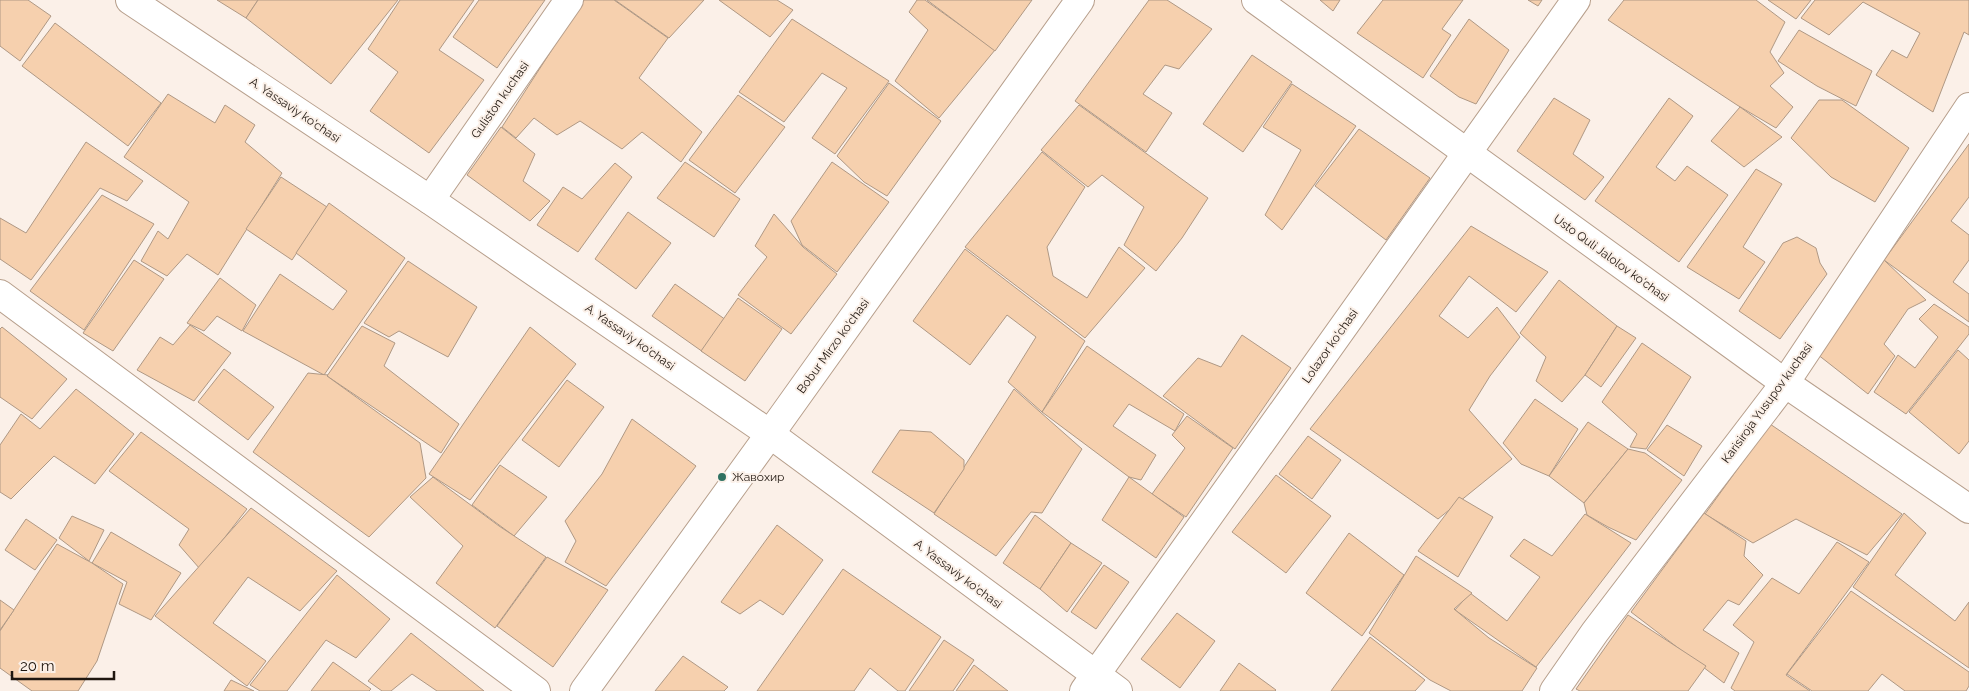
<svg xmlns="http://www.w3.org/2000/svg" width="1969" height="691" font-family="Raleway,sans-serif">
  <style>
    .building { fill: #f6d0ae; stroke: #af9884 }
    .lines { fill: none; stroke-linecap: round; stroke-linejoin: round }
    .minor-casing { stroke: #b79f8c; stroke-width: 30 }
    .tertiary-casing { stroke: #b79f8c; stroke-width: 30 }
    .minor { stroke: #fff; stroke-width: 28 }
    .tertiary { stroke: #fff; stroke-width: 28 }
    .poi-dot { fill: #307263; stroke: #fbf0e8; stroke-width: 2 }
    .labels { text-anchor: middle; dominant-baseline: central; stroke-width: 4; stroke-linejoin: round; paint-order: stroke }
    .street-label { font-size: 12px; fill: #201710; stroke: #fbf0e8 }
    .poi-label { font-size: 12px; fill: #201710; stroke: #fbf0e8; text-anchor: start }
  </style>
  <rect width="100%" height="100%" fill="#fbf0e8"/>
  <g class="building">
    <path d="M0,0H28L51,16L20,61L0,46Z"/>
    <path d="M217,0H258L246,18Z"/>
    <path d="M258,0H398L331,84L246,18Z"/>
    <path d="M400,0H474L439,50L484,80L429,153L370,111L398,72L368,49Z"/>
    <path d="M479,0H545L497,68L453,37Z"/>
    <path d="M584,0H614L668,38L639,78L702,132L681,162L642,132L622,149L580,121L557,135L534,118L516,138L502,127Z"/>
    <path d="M615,0H704L669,38Z"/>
    <path d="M719,0H777L793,10L770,37Z"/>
    <path d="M917,0H925L995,50L939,118L895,81L928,30L909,12Z"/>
    <path d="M927,0H1032L995,51Z"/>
    <path d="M1149,0H1167L1212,29L1179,69L1165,65L1143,94L1172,113L1146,152L1075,101Z"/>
    <path d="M1320,0H1340L1333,11Z"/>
    <path d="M1383,0H1463L1442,29L1451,35L1423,78L1357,33Z"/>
    <path d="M1528,0H1542L1538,6Z"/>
    <path d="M1624,0H1756L1785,22L1770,52L1784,73L1770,86L1793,107L1776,128L1737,105L1608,20Z"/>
    <path d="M1768,0H1811L1796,19Z"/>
    <path d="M1815,0H1969V35L1964,32L1933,112L1876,75L1892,50L1907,58L1920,33L1863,2L1829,35L1801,18Z"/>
    <path d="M792,19L889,81L835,154L812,138L847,88L822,73L784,122L739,92Z"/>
    <path d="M1469,19L1509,50L1476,104L1459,97L1430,76Z"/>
    <path d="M55,23L161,103L128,146L22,66Z"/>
    <path d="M1799,30L1872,71L1856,106L1817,86L1778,61Z"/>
    <path d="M1252,55L1292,82L1243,152L1203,124Z"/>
    <path d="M889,83L941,121L887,196L864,182L837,156Z"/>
    <path d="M1292,84L1356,126L1282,230L1265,215L1301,150L1263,127Z"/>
    <path d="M168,94L215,123L225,105L255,125L245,142L282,173L218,275L187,254L167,276L141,261L158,231L168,239L189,202L124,157Z"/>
    <path d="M738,95L785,127L735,193L689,160Z"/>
    <path d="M1554,98L1590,120L1573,154L1604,177L1585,200L1517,151Z"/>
    <path d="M1669,98L1693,116L1656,167L1675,181L1687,166L1728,195L1679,262L1595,201Z"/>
    <path d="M1819,100H1842L1909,148L1875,202L1831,177L1791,138Z"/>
    <path d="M1079,105L1208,198L1182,238L1156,271L1124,245L1144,207L1102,175L1088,187L1041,150Z"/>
    <path d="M1740,107L1782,137L1744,167L1711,141Z"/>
    <path d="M501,127L535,154L523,181L550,201L530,221L467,175Z"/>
    <path d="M1359,129L1430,178L1386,240L1315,186Z"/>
    <path d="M86,142L143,181L127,201L100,188L31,280L0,259V218L26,233Z"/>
    <path d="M1969,144V197L1951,221L1969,235V260L1953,282L1969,294V322L1884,260Z"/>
    <path d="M1042,152L1085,187L1047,247L1053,276L1087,298L1119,247L1145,268L1085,338L965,247Z"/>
    <path d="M685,162L740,199L714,237L657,198Z"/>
    <path d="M832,162L889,202L837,272L802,245L791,221Z"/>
    <path d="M615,163L632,177L578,252L537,225L563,187L582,199Z"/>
    <path d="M1756,169L1782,184L1743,247L1765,262L1739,299L1687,267Z"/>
    <path d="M281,177L327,207L292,260L246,229Z"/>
    <path d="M102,195L154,224L84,330L30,291Z"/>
    <path d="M329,203L405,258L324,375L243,331L280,274L333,310L347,291L296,253Z"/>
    <path d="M628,212L671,243L636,289L595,259Z"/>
    <path d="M774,214L803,247L837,274L791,334L738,295L767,257L755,246Z"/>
    <path d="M1471,226L1548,272L1516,312L1469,276L1439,316L1468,338L1497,307L1520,337L1490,376L1469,410L1512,459L1438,519L1310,429Z"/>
    <path d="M1797,237L1816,248L1820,263L1827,274L1780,339L1739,311L1783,243Z"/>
    <path d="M965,249L1085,341L1042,412L1008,382L1036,337L1007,315L970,365L913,321Z"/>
    <path d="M134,260L164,279L113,351L83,333Z"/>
    <path d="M1884,260L1926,300L1908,309L1884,344L1895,356L1868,394L1817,354Z"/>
    <path d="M408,261L477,307L448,357L399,331L389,337L364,323Z"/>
    <path d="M220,278L256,305L242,331L217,316L204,331L187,323Z"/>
    <path d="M1559,280L1617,326L1585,375L1562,402L1536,381L1546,357L1520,333Z"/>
    <path d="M675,284L726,320L703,352L652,316Z"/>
    <path d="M738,298L782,329L745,381L701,351Z"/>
    <path d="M1934,304L1969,327V334L1906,414L1874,392L1898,355L1915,368L1938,337L1919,319Z"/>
    <path d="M190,325L231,353L194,401L137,370L160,337L173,345Z"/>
    <path d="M362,326L395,343L384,366L459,424L441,453L327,376Z"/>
    <path d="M1617,326L1636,338L1601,387L1585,375Z"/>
    <path d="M2,327L67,379L32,419L0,397V329Z"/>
    <path d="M530,327L576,364L470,500L429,474Z"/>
    <path d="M1242,335L1291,368L1235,449L1163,396L1198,358L1221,367Z"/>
    <path d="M1642,343L1691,377L1646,449L1630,447L1637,434L1602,402Z"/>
    <path d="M1087,346L1184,414L1175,431L1129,404L1113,426L1156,455L1141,480L1129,477L1042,412Z"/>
    <path d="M1958,350L1969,360V441L1959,454L1909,412Z"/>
    <path d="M224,369L274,407L248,440L198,402Z"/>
    <path d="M308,373L328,375L327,376L420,443L426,478L369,537L253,452Z"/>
    <path d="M567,380L604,407L559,467L522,440Z"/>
    <path d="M76,389L134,434L95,484L54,456L11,499L0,492V445L21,414L40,429Z"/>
    <path d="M1014,389L1082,449L1042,513L1031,512L996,556L934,514Z"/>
    <path d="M1535,399L1578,429L1549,476L1521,464L1503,443Z"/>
    <path d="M1187,416L1233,448L1186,517L1152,494L1185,448L1172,435Z"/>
    <path d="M632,419L696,466L606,586L565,562L576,541L565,521L602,474Z"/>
    <path d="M1588,422L1628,449L1584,503L1549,476Z"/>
    <path d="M1770,424L1902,514L1867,555L1796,519L1753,543L1705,514Z"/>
    <path d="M1667,425L1702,446L1684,476L1647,450Z"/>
    <path d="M900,430L931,432L964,460V469L934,513L872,472Z"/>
    <path d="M141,432L247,509L200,569L179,545L189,529L109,471Z"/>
    <path d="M1308,436L1341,460L1312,499L1279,474Z"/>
    <path d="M1628,449L1645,453L1682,480L1636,540L1608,527L1587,515L1584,503Z"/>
    <path d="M500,465L547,497L514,536L472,505Z"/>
    <path d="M1276,475L1331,516L1286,573L1232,532Z"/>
    <path d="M433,477L499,526L546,557L495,628L436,583L463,546L410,497Z"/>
    <path d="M1129,477L1184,517L1156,558L1102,520Z"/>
    <path d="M1459,497L1493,517L1458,577L1418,551Z"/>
    <path d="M251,508L337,571L300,611L248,577L213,623L266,661L247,686L155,616Z"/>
    <path d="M1704,513L1746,541L1744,556L1763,575L1739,605L1728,600L1703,630L1739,653L1724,683L1631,612Z"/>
    <path d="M1904,513L1926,533L1895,575L1955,621L1969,602V668L1853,587Z"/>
    <path d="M1585,514L1631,543L1536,667L1455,610L1470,593L1507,621L1540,577L1510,556L1524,539L1552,556Z"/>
    <path d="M1035,515L1071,543L1040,589L1003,563Z"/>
    <path d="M72,516L104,530L89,561L59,538Z"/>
    <path d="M26,519L57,540L35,570L5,550Z"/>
    <path d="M777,525L823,560L783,615L760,600L740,614L721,602Z"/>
    <path d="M111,532L181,573L151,620L119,604L127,582L92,563Z"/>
    <path d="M1349,533L1404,575L1362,636L1306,593Z"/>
    <path d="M1837,542L1869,562L1786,675L1810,691H1735L1731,688L1754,642L1733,625L1772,578L1799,594Z"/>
    <path d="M1071,543L1102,563L1067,612L1040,589Z"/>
    <path d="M57,544L92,563L123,584L97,661L78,691H32L0,668V631Z"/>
    <path d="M1416,556L1472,593L1454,609L1489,638L1537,668L1522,691H1451L1430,680L1369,633Z"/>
    <path d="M547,557L608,590L553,667L497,626Z"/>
    <path d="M1104,565L1129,582L1096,629L1071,612Z"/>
    <path d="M843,569L941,637L905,691H898L870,668L854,691H757Z"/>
    <path d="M337,575L390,619L356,658L326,640L287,691H260L250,685Z"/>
    <path d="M1851,591L1969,672V686L1966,691H1905L1882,674L1868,691H1812L1787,674Z"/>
    <path d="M0,600L14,610L0,630Z"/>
    <path d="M1177,613L1215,641L1180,688L1141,659Z"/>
    <path d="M1628,615L1706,666L1688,691H1580L1576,689Z"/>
    <path d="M411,633L484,691H437L412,674L391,691H382L368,681Z"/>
    <path d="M1370,637L1425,680L1415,691H1331Z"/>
    <path d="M944,640L974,660L953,691H909Z"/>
    <path d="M683,656L728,687L724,691H655Z"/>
    <path d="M333,662L371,689L369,691H311Z"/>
    <path d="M1239,663L1276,690L1275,691H1220Z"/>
    <path d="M974,665L1008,691H956Z"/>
    <path d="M231,680L254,691H224Z"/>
  </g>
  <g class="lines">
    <defs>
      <g id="minor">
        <path d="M130,0L430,200L770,434L1118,691"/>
        <path d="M430,200L569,0"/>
        <path d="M0,294L536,691"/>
        <path d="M1084,691L1576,0"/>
        <path d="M1554,691L1595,632L1785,383L1969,107"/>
      </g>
      <g id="tertiary">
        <path d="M1256,0L1785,383L1969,509"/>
        <path d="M584,691L770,434L1080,0"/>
      </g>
    </defs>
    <use href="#minor" class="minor-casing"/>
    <use href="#tertiary" class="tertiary-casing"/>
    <use href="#minor" class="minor"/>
    <use href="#tertiary" class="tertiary"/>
  </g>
  <circle class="poi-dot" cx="722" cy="477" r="5"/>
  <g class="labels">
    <g class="street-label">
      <text transform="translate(500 100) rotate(-55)">Guliston kuchasi</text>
      <text transform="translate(295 110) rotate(34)">A. Yassaviy ko'chasi</text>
      <text transform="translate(1611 258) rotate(36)">Usto Quli Jalolov ko'chasi</text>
      <text transform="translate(630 337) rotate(35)">A. Yassaviy ko'chasi</text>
      <text transform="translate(833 346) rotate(-54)">Bobur Mirzo ko'chasi</text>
      <text transform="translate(1330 346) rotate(-55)">Lolazor ko'chasi</text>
      <text transform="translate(1767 403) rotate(-54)">Karisiroja Yusupov kuchasi</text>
      <text transform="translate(958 574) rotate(37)">A. Yassaviy ko'chasi</text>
    </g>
    <g class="poi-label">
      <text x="732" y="477">Жавохир</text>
    </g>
  </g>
  <path d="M12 671v8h102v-8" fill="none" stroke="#201710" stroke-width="2.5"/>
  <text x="20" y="671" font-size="15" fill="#201710" stroke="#fbf0e8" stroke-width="4" paint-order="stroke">20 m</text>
</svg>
